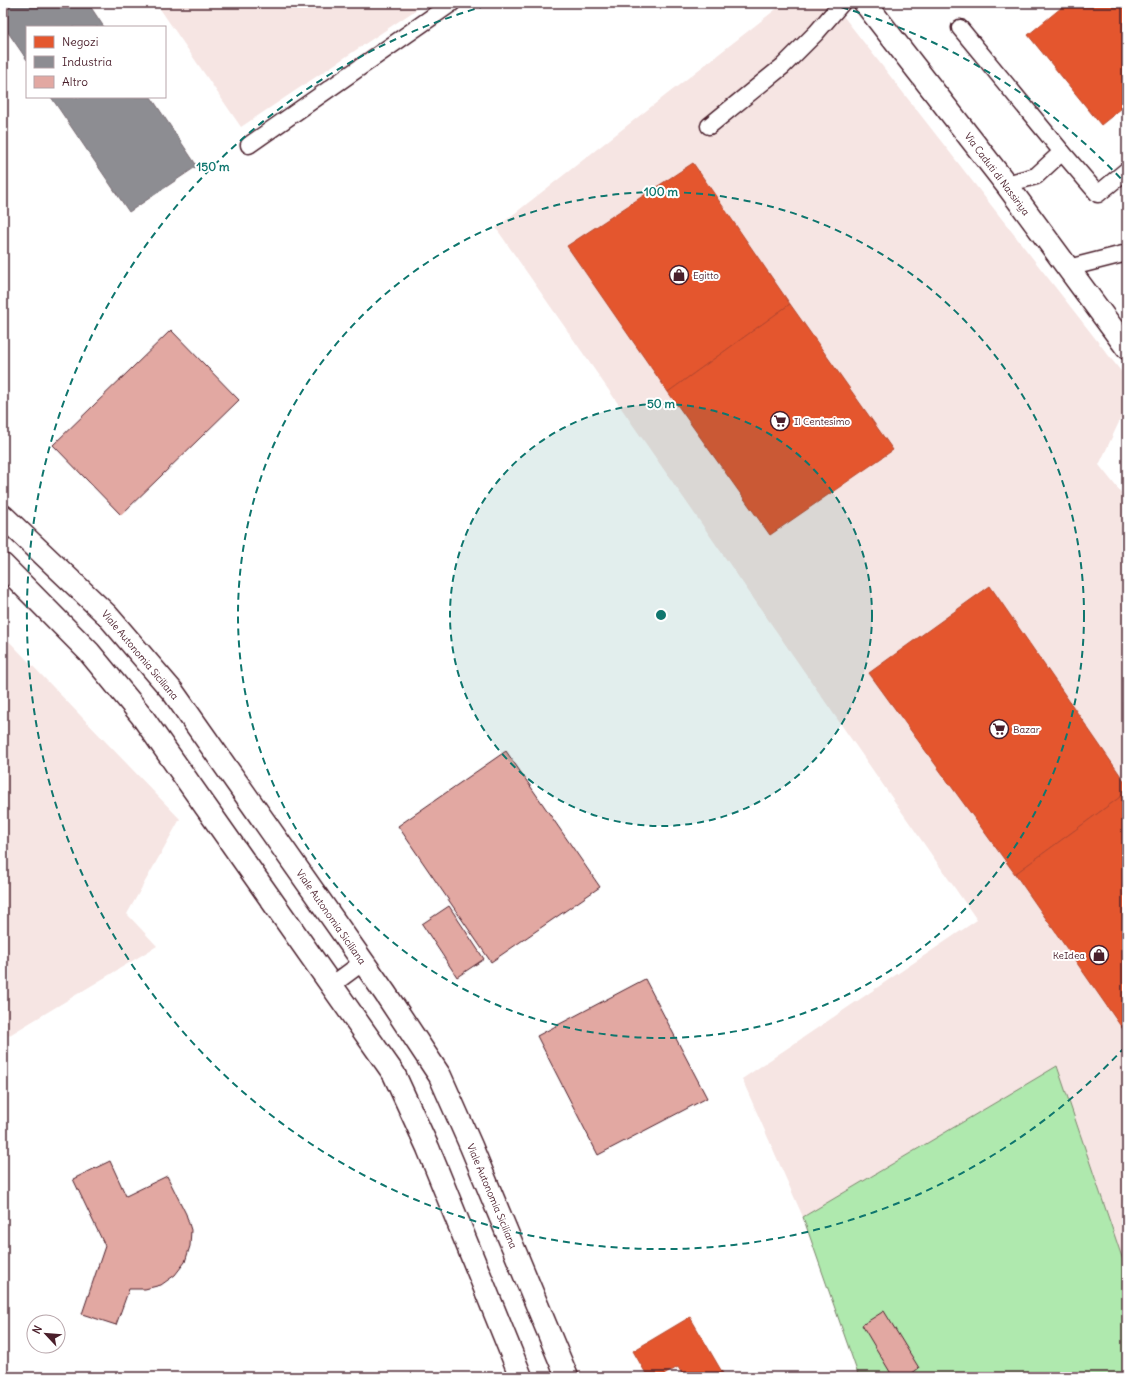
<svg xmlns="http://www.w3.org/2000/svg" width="1130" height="1380" font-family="Delius,sans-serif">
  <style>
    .built { fill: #f6e5e3 }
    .green { fill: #afe9ae; stroke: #7c846c }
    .shops { fill: #e4572e; stroke: #b6462d }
    .industry { fill: #8d8d92; stroke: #796c73 }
    .building { fill: #e2a8a2; stroke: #4a1f2b }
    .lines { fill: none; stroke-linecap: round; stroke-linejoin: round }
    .lane-casing { stroke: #4a1f2b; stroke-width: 19 }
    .street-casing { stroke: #4a1f2b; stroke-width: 25 }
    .secondary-casing { stroke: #4a1f2b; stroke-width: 25 }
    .lane { stroke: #fff; stroke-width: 16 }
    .street { stroke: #fff; stroke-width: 22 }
    .secondary { stroke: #fff; stroke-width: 22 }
    .ring { fill: none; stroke: #0f766e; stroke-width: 2; stroke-dasharray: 7 5 }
    .labels { text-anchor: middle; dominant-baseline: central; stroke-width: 4; stroke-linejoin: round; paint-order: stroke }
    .street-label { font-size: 10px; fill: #4a1f2b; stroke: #fff }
    .poi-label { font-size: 10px; fill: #4a1f2b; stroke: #fff; text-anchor: start }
    .centre { fill: #0f766e; stroke: #fff; stroke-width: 2 }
    .ring-label { font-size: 12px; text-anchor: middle; font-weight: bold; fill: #0f766e; stroke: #fff; stroke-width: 4; stroke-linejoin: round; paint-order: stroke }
  </style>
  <rect width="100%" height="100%" fill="#fff"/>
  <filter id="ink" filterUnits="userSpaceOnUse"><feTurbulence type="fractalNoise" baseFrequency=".025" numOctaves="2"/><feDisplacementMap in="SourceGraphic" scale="8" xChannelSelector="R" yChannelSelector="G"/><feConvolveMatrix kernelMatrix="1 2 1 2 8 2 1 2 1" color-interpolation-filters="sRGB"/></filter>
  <g filter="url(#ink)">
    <g class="built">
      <path d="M156,3H426L241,127Z"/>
      <path d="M784,3H833L1127,379V405L1099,465L1127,500V1272L1057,1066L803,1217L742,1079L977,920L496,228Z"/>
      <path d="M3,635L180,819L127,914L157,946L3,1039Z"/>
    </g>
    <path class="green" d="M1057,1066L1127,1272V1377H859L803,1217Z"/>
    <g class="shops">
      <path d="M1067,3H1127V104L1101,125L1028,35Z"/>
      <path d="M693,163L790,304L668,392L567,246Z"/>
      <path d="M790,304L893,450L770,535L668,392Z"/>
      <path d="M990,586L1127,785V792L1015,874L869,673Z"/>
      <path d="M1127,792V1035L1015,874Z"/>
      <path d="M690,1317L725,1377H684L678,1367L660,1377H648L633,1351Z"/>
    </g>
    <g class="industry">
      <path d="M3,3H88L104,27H27V60L3,25Z"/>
      <path d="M51,97H151L197,166L129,212Z"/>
    </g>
    <g class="building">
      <path d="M171,330L239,400L121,515L53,445Z"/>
      <path d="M506,751L600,887L491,962L398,826Z"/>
      <path d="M449,906L484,959L457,977L422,924Z"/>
      <path d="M645,979L707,1098L598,1155L537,1036Z"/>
      <path d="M110,1161L126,1196L167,1176L186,1214L191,1230L190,1246L185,1262L175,1275L161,1285L145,1289H129L116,1325L82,1314L105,1246L73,1179Z"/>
      <path d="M884,1311L919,1368L911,1374L901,1377H893L862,1325Z"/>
      <path d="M911,1374L913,1377H901Z"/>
    </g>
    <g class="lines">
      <defs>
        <g id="lane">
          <path d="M960,28L1062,152L1036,176L1006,184"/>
          <path d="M709,126L783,66L816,33L842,3"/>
          <path d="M249,145L452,3"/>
          <path d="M1062,152L1098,194L1127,170"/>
          <path d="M1068,268L1127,253"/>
          <path d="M332,985L363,962"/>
        </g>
        <g id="street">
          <path d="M3,516L107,615L173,692L385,993L440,1076L471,1146L567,1377"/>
          <path d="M3,565L89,652L141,715L394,1074L428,1148L521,1377"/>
        </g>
        <path id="secondary" d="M865,3L1006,184L1127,348"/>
      </defs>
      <use href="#lane" class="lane-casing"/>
      <use href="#street" class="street-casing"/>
      <use href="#secondary" class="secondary-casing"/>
      <use href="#lane" class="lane"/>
      <use href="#street" class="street"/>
      <use href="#secondary" class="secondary"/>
    </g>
  </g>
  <circle cx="661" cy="615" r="211" fill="#0f766e" fill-opacity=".12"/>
  <g class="ring">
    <circle cx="661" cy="615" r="211"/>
    <circle cx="661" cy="615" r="423"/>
    <path d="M1125 1047A634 634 0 1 1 492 4M830 4A634 634 0 0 1 1125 183"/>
  </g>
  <defs>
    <symbol id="shop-ring" viewBox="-11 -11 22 22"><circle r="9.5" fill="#fff" stroke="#4a1f2b" stroke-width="1.5"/><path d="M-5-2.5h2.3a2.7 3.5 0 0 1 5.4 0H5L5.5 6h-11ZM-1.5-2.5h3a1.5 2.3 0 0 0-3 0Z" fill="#4a1f2b"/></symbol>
    <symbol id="supermarket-ring" viewBox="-11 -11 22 22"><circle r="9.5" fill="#fff" stroke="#4a1f2b" stroke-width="1.5"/><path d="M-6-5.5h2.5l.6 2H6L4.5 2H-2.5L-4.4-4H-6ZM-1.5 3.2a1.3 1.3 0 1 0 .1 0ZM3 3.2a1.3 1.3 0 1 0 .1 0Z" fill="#4a1f2b"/></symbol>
  </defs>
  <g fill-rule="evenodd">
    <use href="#shop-ring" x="668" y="264" width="22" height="22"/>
    <use href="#supermarket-ring" x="769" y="410" width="22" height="22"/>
    <use href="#supermarket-ring" x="988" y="718" width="22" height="22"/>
    <use href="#shop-ring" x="1088" y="944" width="22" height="22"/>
  </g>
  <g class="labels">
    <g class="street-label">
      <text transform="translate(997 174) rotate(53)">Via Caduti di Nassiriya</text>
      <text transform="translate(140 655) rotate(50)">Viale Autonomia Siciliana</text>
      <text transform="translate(331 917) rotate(55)">Viale Autonomia Siciliana</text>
      <text transform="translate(492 1196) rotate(67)">Viale Autonomia Siciliana</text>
    </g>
    <g class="poi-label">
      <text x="693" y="275">Egitto</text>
      <text x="794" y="421">Il Centesimo</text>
      <text x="1013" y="729">Bazar</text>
      <text x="1085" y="955" text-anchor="end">KeIdea</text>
    </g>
  </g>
  <circle cx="661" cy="615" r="6" class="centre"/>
  <g class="ring-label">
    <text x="213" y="171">150 m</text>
    <text x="661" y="196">100 m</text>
    <text x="661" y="408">50 m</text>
  </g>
  <rect width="1130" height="1380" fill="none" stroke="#fff" stroke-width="16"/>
  <rect x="8" y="8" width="1114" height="1364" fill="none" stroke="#4a1f2b" stroke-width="1.5" filter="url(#ink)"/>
  <rect x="26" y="26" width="140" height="72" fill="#ffffff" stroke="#b7a5aa"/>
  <rect x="34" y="36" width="20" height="12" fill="#e4572e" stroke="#b7a5aa"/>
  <text x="62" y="46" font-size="12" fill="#4a1f2b">Negozi</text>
  <rect x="34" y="56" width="20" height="12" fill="#8d8d92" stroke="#b7a5aa"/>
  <text x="62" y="66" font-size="12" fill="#4a1f2b">Industria</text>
  <rect x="34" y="76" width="20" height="12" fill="#e2a8a2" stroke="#b7a5aa"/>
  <text x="62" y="86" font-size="12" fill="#4a1f2b">Altro</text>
  <g transform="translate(46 1334) rotate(296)"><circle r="19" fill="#ffffff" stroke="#b7a5aa"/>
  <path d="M0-3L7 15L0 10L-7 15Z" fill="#4a1f2b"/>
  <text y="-6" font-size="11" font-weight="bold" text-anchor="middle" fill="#4a1f2b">N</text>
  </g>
</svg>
